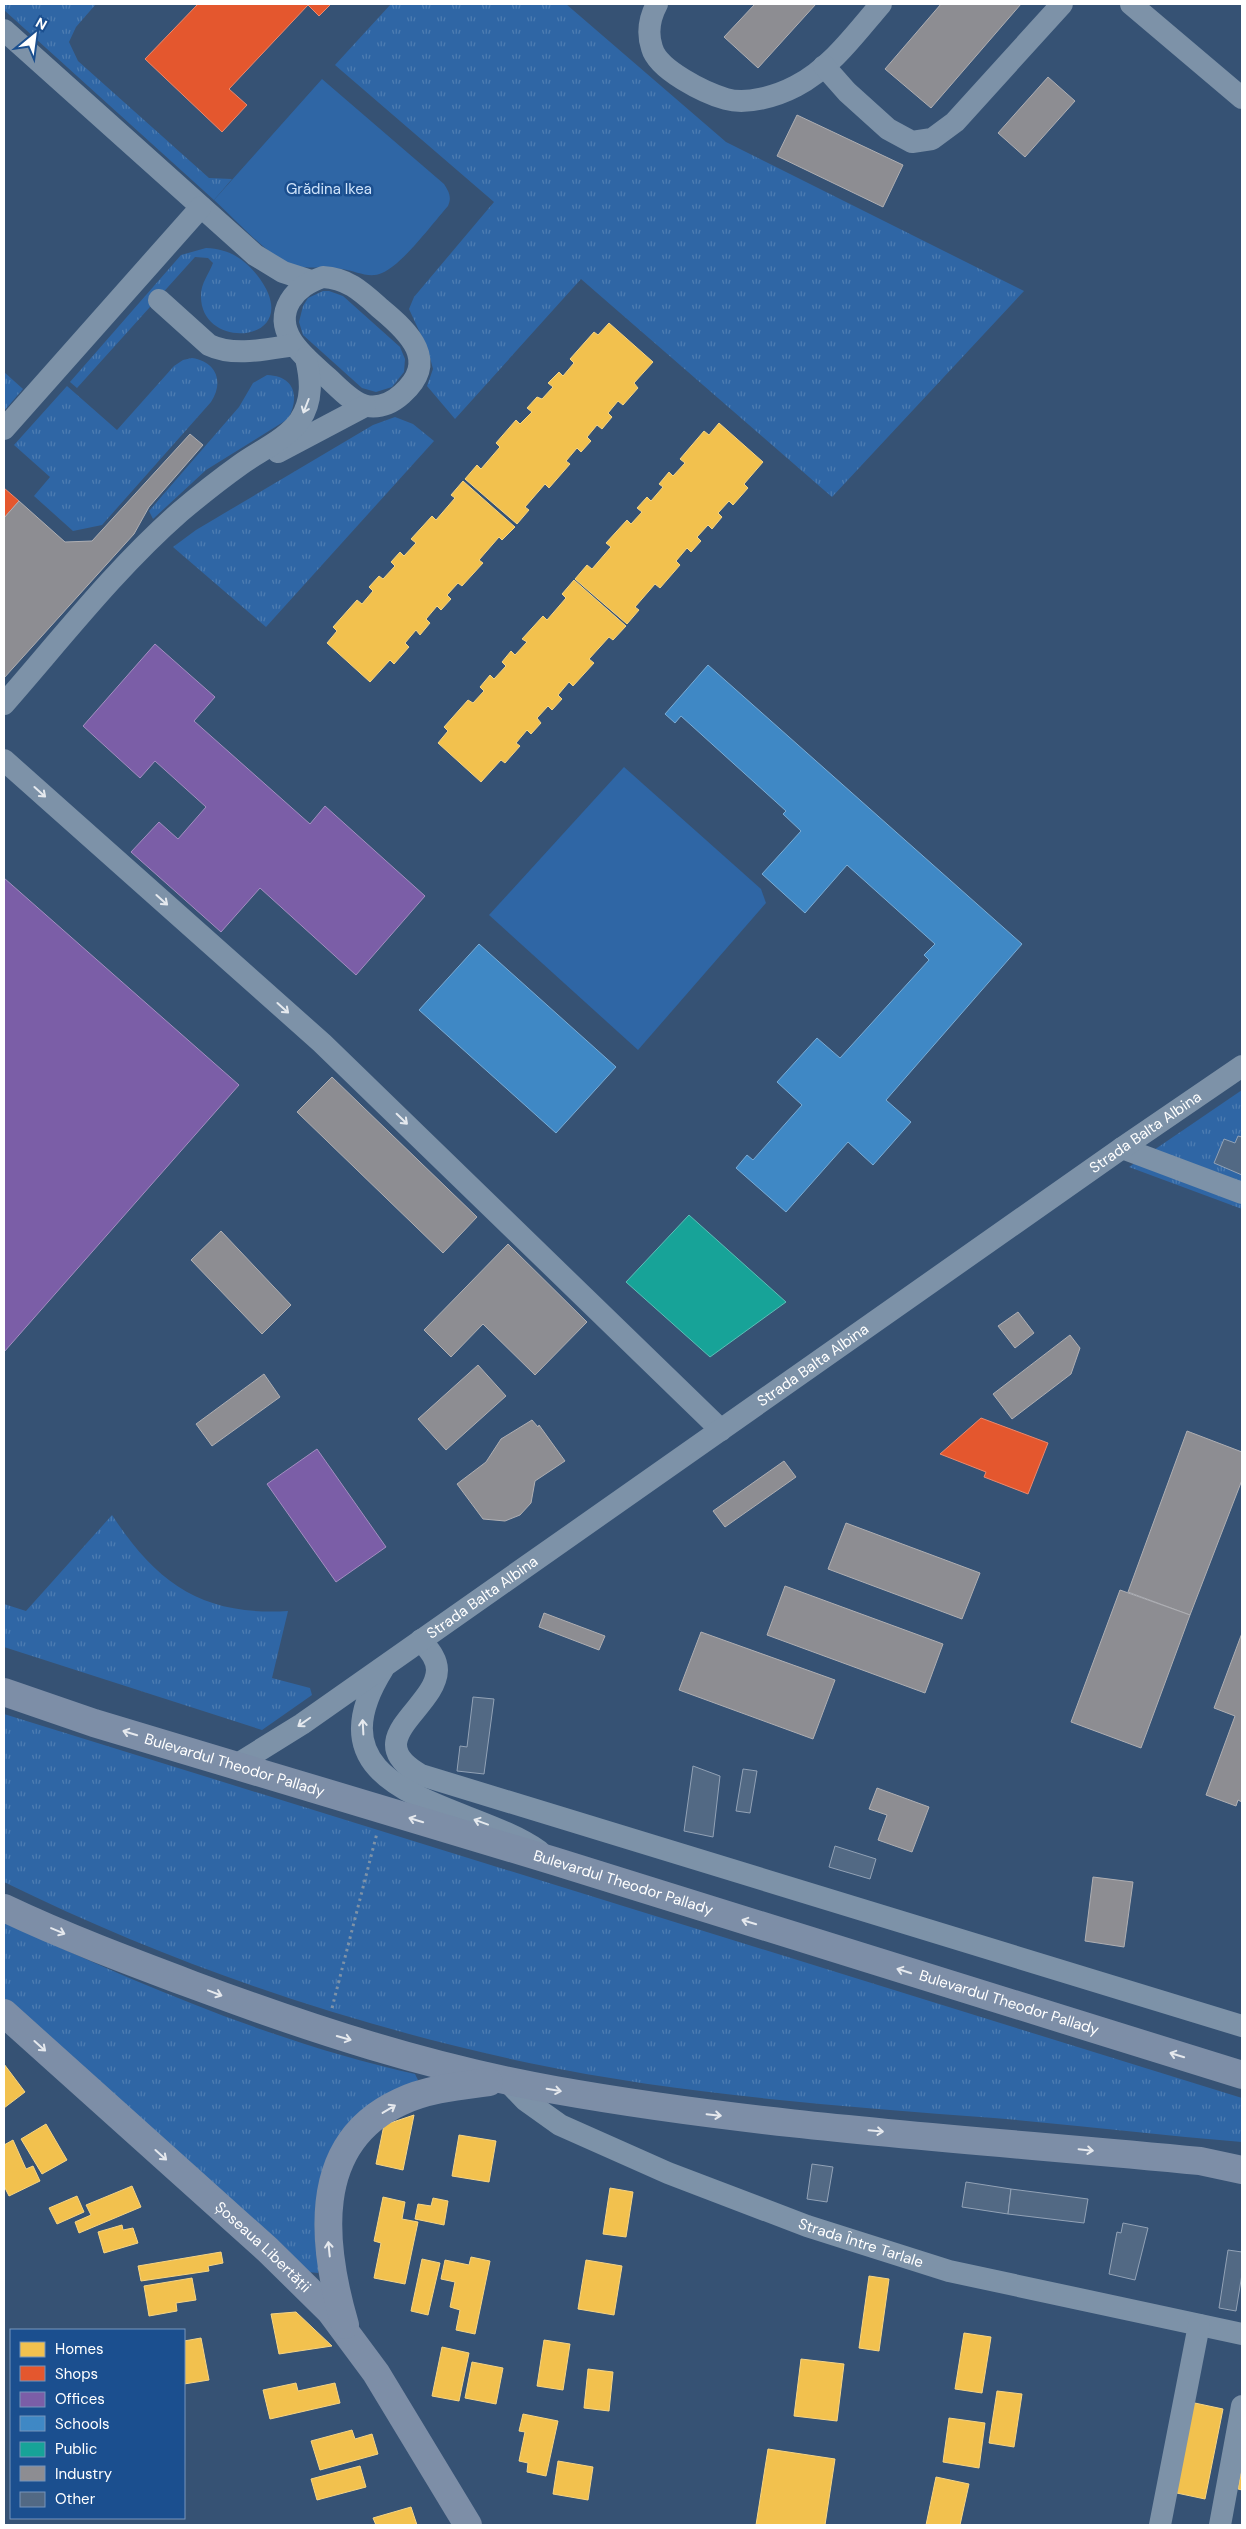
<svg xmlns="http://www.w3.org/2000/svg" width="1246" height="2529" font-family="'DM Sans',sans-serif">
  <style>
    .grass { fill: url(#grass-tufts) }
    .garden { fill: #2f66a5 }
    .homes { fill: #f2c14e; stroke: #f6d483 }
    .shops { fill: #e4572e; stroke: #ec896d }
    .offices { fill: #7b5ea7; stroke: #a38ec1 }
    .schools { fill: #3f88c5; stroke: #79acd6 }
    .public { fill: #17a398; stroke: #5dbfb7 }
    .industry { fill: #8d8d92; stroke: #afafb3 }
    .building { fill: #526984; stroke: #92a2b6 }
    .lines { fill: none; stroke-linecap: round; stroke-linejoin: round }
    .path { stroke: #7d92a8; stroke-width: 3; stroke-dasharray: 2.5 4; stroke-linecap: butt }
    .minor { stroke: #7d92a8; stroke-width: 22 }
    .major { stroke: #7d8ea7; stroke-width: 28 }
    .oneway { stroke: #e5e9ee }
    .oneway2 { stroke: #e5e8ed }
    .labels { text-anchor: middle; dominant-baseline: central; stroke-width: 5; stroke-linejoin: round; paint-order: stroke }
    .park-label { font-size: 15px; fill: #cfe3fa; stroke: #1b4f8f }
    .street-label { font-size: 15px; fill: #fff; stroke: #1b4f8f }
  </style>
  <defs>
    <pattern id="grass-tufts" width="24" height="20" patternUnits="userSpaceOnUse" patternTransform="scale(1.25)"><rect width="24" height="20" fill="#2f66a5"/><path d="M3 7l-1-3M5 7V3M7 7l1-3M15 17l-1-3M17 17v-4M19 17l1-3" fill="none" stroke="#4e7db2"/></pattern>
  </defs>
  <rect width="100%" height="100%" fill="#365274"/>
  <g class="grass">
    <path d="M4,4H96L76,27L69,42L78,61L209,178L232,179L214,200L4,10Z"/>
    <path d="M391,4H566L726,142L1024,291L832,497L581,279L455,419L427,386L433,369L428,350L409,309L414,297L494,202L335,65Z"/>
    <path d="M206,248C229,249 243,258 257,275C310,343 199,354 201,295C201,283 209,274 213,263L208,258L195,257L77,388L70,382L181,255Z"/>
    <path d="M323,291H329L343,296L400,347L405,359L404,372L392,387L376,392L362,388L303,335L299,322L303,306L308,298Z"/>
    <path d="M192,358C217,362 224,382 211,402L102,525L73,531L34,496L50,477L14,445L67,386L117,430L174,366L183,360Z"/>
    <path d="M4,372L23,389L4,411Z"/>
    <path d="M267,375C295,376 300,397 288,419L206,470L153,519L149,511L239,407L253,383Z"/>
    <path d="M395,417L413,424L434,441L266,627L173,547L196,530L373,425Z"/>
    <path d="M1242,1090V1209L1129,1167Z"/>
    <path d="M112,1515C157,1584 203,1616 288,1611L272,1678L310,1688L312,1695L262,1730L4,1647V1604L26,1611Z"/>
    <path d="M4,1714L1242,2098V2142C1159,2135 1077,2125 994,2118C839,2106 682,2095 529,2063C347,2024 171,1964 4,1882Z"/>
    <path d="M4,1922C136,1983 272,2042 415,2074L418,2080L412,2086L361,2114L318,2273L308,2272L4,1999Z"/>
  </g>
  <g class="garden">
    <path d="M322,79L444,184C449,192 452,197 448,206C433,223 402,265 382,273C369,279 356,271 342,269C325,266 305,270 289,264C266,254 233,217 214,200Z"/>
    <path d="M624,767L761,889L766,903L638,1050L489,915Z"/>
  </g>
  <g class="homes">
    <path d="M609,323L653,362L634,383L638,388L623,405L618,401L608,413L612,417L602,429L597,425L587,437L591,441L581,452L577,448L566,461L570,464L549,488L545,484L525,507L529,510L517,524L465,479L477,465L481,469L500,447L496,443L516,420L520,424L532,412L527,408L537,397L542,399L553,387L548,383L559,372L563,376L574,363L570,359L594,332L598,335Z"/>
    <path d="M719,423L763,462L744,484L748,488L733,505L729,501L718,513L722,517L712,529L708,525L697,537L701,541L691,552L687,548L676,561L680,565L660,588L655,584L635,607L639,610L627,624L575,579L587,565L592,569L611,547L606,543L627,520L631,524L642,512L637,508L647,497L651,501L663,487L659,484L669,472L673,476L685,463L680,459L704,431L709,435Z"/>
    <path d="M463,481L515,527L502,540L499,537L479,560L483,563L462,586L458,583L447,595L451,599L441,610L437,606L426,619L430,623L420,635L416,630L405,643L409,647L394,664L390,660L370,682L327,643L337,631L333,627L357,600L362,604L373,591L369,587L379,576L383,579L395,566L391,562L400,552L404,556L416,543L411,539L432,516L436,520L455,498L451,495Z"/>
    <path d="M574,580L626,626L613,640L609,637L589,659L594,663L573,686L569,682L558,695L562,699L552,710L548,706L537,718L541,723L531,734L527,730L516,743L520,746L505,763L501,760L481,782L438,743L448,731L444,727L468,700L473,703L484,691L480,687L490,675L494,679L506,666L502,662L511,651L515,655L527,642L522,639L543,616L547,620L566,598L562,594Z"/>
    <path d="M4,2064L25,2092L4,2108Z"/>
    <path d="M414,2115L403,2170L376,2164L384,2125Z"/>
    <path d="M46,2124L67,2160L42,2174L21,2139Z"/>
    <path d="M459,2135L496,2141L489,2182L452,2176Z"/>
    <path d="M13,2140L26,2169L33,2166L40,2181L9,2196L4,2186V2145Z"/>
    <path d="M132,2186L141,2207L79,2233L75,2222L91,2215L86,2205Z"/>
    <path d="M610,2188L633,2192L626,2237L603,2234Z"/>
    <path d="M77,2196L84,2212L57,2224L49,2208Z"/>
    <path d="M383,2197L405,2202L402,2219L418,2222L405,2284L374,2278L381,2243L374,2241Z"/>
    <path d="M433,2198L448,2201L444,2225L415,2219L418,2204L431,2206Z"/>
    <path d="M122,2225L123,2230L133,2228L138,2243L104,2253L98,2232Z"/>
    <path d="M221,2252L223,2263L208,2266L209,2271L141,2281L138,2266Z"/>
    <path d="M471,2257L490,2261L475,2334L456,2330L460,2310L450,2307L455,2282L441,2279L445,2260L469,2265Z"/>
    <path d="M422,2259L440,2263L428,2315L411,2311Z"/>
    <path d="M586,2260L622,2266L614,2315L578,2309Z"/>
    <path d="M869,2276L889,2279L879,2351L859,2348Z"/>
    <path d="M192,2278L196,2300L176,2303L177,2311L149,2316L144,2286Z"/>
    <path d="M296,2312L332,2346L279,2354L271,2314Z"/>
    <path d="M964,2333L991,2337L982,2393L955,2389Z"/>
    <path d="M201,2338L209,2380L184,2384V2341Z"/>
    <path d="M544,2340L570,2344L563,2390L537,2386Z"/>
    <path d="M442,2347L469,2353L459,2401L432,2396Z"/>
    <path d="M801,2359L844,2364L837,2421L794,2416Z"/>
    <path d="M472,2362L503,2368L496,2404L465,2398Z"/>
    <path d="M588,2369L613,2372L609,2411L584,2408Z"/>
    <path d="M296,2383L298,2391L335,2383L340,2403L270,2419L263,2390Z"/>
    <path d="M997,2391L1022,2394L1014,2447L989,2443Z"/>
    <path d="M1190,2402L1223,2409L1205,2499L1172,2492Z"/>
    <path d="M523,2414L558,2421L546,2476L527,2472L528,2463L519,2461L525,2432L519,2431Z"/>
    <path d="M949,2418L985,2423L979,2468L943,2462Z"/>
    <path d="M352,2430L355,2439L372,2434L378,2454L320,2470L311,2441Z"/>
    <path d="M768,2449L835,2459L825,2525H756Z"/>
    <path d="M558,2461L593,2467L588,2500L553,2494Z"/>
    <path d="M360,2466L366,2487L317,2500L311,2479Z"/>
    <path d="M1242,2466V2490L1238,2489Z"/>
    <path d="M936,2477L969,2484L960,2525H926Z"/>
    <path d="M411,2507L417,2525H376L373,2518Z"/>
  </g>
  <g class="shops">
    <path d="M198,4H331L319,16L308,5L229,89L247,105L222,132L145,59Z"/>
    <path d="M4,488L19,501L4,518Z"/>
    <path d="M981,1418L1048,1443L1028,1494L984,1477L986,1472L940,1454Z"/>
  </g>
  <g class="offices">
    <path d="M155,644L215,697L194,721L310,824L325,806L425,896L356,975L260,888L221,932L131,852L159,822L178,839L206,807L155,761L140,778L83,726Z"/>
    <path d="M4,878L239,1085L4,1352Z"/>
    <path d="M317,1449L386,1547L336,1582L267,1484Z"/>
  </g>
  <g class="schools">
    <path d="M708,665L1022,944L886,1100L911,1122L873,1165L848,1142L786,1212L736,1168L747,1155L753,1160L802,1105L777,1082L817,1038L840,1058L929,960L924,955L935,944L847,865L805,913L762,874L801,831L783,814L786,811L681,716L675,723L665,714Z"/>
    <path d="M479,944L616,1067L556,1133L419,1010Z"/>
  </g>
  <path class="public" d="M689,1215L786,1302L710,1357L626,1282Z"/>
  <g class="industry">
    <path d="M755,4H816L758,68L724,37Z"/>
    <path d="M941,4H1021L931,108L885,69Z"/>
    <path d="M1048,77L1075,101L1025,157L998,133Z"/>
    <path d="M797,115L903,165L883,207L777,156Z"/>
    <path d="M190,434L203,445L149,507L134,534L4,678V518L19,501L65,542L92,541Z"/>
    <path d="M332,1077L477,1217L443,1253L297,1112Z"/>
    <path d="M221,1231L291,1305L262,1334L191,1260Z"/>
    <path d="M508,1244L587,1322L535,1375L483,1324L451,1357L424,1330Z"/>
    <path d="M1018,1312L1034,1333L1015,1348L998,1326Z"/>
    <path d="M1070,1335L1080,1348L1071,1374L1012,1419L993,1394Z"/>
    <path d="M478,1365L506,1396L446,1450L418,1419Z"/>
    <path d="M264,1374L280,1397L212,1446L196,1424Z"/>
    <path d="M532,1420L538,1427L539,1425L565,1461L535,1481L531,1503L520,1515L505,1521L483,1519L457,1484L486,1462L501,1439Z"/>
    <path d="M1187,1431L1242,1452V1480L1190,1615L1128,1592Z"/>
    <path d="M784,1461L796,1477L725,1527L713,1511Z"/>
    <path d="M846,1523L980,1573L962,1619L828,1569Z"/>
    <path d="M785,1586L943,1644L925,1693L767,1635Z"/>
    <path d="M1120,1590L1190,1615L1141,1748L1071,1722Z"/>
    <path d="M544,1613L605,1636L599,1650L539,1627Z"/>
    <path d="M701,1632L835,1680L813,1739L679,1690Z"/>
    <path d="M1242,1633V1802L1238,1800L1236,1806L1206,1795L1235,1716L1214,1708Z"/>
    <path d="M877,1788L929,1807L912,1852L878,1840L887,1815L869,1809Z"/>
    <path d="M1093,1877L1133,1882L1124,1947L1085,1941Z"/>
  </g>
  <g class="building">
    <path d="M1238,1136L1242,1137V1175L1214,1163L1224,1139L1235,1143Z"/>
    <path d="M473,1697L494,1699L484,1774L457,1771L460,1746L467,1747Z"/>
    <path d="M693,1766L720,1776L713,1837L684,1831Z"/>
    <path d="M743,1769L757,1771L750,1813L736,1811Z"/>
    <path d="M835,1846L876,1859L870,1879L829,1867Z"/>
    <path d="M812,2164L833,2167L827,2202L807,2199Z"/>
    <path d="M966,2182L1011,2189L1008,2214L962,2207Z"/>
    <path d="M1011,2189L1088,2199L1084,2223L1008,2214Z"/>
    <path d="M1123,2223L1148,2228L1135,2280L1109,2274L1117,2232L1121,2233Z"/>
    <path d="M1228,2250L1242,2252V2274L1236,2311L1219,2308Z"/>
  </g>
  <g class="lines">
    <path class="path" d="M332,2008L377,1833"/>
    <g class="minor">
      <path d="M657,4C650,17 647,33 652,48C658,70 705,93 726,99C747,105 777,96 796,86C831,68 856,33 881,4"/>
      <path d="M1131,4L1242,98"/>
      <path d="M4,30L255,255L283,272L311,281"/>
      <path d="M824,66L847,92L888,129L912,142L932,139L955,122L1062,4"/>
      <path d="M323,277C348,278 363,293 381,309C410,333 439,361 402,394C392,403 380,408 367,406C353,404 338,387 328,378C307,359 271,333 290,301C298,288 309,282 323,277Z"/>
      <path d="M159,300L209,345C234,357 267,349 294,345"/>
      <path d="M4,429L201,207"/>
      <path d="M278,452L365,406"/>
      <path d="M4,704C61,639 115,569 180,512C199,496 219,480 240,465C259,451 286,440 300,420C313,400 311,380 306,358"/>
      <path d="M4,760L322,1043L721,1430"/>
      <path d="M1122,1148L1242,1193"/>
      <path d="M421,1640C428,1649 437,1658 437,1670C436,1709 357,1739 421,1775L1242,2026"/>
      <path d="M383,1669C303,1797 471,1802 539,1851"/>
      <path id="s1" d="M236,1765L302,1724L1122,1148L1242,1066"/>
      <path id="s2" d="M506,2080L525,2100L560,2125L668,2173L807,2226L949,2271L1242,2334"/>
      <path d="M1160,2525L1199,2325"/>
      <path d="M1220,2525L1242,2406"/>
    </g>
    <g class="major">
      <path id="s3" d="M4,1692L94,1723L554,1861L1242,2075"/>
      <path d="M4,1908C65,1937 129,1961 193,1985C311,2029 430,2068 555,2090C768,2128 985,2140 1200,2161L1242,2170"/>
      <path id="s4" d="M4,2013L268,2250L330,2311L376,2373L468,2525"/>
      <path d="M345,2325C322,2246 309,2144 400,2102C427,2089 459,2086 489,2082"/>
    </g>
  </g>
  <defs><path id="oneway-shaft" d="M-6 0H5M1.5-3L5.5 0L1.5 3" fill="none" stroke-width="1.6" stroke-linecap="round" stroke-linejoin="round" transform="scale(1.25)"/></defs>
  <g class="oneway">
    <use href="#oneway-shaft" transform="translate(306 406) rotate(111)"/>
    <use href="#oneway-shaft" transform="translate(40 792) rotate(42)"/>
    <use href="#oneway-shaft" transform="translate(162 900) rotate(42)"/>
    <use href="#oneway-shaft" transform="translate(283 1008) rotate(42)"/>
    <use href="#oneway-shaft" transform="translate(402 1119) rotate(44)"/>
    <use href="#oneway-shaft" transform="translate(304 1722) rotate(145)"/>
    <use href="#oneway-shaft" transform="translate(363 1727) rotate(-93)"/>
    <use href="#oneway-shaft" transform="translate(481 1822) rotate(-160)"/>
  </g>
  <g class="oneway2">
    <use href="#oneway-shaft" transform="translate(130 1733) rotate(-163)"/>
    <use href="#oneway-shaft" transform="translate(416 1820) rotate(-163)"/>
    <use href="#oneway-shaft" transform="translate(749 1922) rotate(-163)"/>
    <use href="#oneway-shaft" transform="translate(58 1931) rotate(23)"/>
    <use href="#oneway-shaft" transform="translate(904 1971) rotate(-162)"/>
    <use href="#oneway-shaft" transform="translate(215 1993) rotate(21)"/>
    <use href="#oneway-shaft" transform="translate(344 2038) rotate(16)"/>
    <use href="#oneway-shaft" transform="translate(40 2046) rotate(42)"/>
    <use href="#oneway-shaft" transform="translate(1177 2055) rotate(-163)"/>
    <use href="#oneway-shaft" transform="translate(554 2090) rotate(10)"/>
    <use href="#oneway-shaft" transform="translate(389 2109) rotate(-31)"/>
    <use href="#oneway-shaft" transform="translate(714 2115) rotate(6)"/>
    <use href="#oneway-shaft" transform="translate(876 2131) rotate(5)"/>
    <use href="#oneway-shaft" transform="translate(1086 2150) rotate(6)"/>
    <use href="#oneway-shaft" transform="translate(161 2155) rotate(42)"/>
    <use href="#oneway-shaft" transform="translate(329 2249) rotate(-96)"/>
  </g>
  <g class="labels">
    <g class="park-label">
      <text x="329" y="189">Grădina Ikea</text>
    </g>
    <g class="street-label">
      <text stroke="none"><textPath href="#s1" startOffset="1108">Strada Balta Albina</textPath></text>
      <text stroke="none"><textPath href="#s1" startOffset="702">Strada Balta Albina</textPath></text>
      <text stroke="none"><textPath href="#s1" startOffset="298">Strada Balta Albina</textPath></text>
      <text stroke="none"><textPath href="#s3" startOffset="242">Bulevardul Theodor Pallady</textPath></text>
      <text stroke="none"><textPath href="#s3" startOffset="648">Bulevardul Theodor Pallady</textPath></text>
      <text stroke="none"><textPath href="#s3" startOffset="1052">Bulevardul Theodor Pallady</textPath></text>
      <text stroke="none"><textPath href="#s2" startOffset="394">Strada Între Tarlale</textPath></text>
      <text stroke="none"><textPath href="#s4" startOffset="349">Șoseaua Libertății</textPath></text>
    </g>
  </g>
  <rect width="1246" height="2529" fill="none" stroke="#ffffff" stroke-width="10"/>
  <rect x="10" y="2329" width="175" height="190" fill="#1b4f8f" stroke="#7695bc"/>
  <rect x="20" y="2342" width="25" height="15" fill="#f2c14e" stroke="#7695bc"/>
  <text x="55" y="2354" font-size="15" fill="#ffffff">Homes</text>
  <rect x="20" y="2366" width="25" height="15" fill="#e4572e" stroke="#7695bc"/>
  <text x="55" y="2379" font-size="15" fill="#ffffff">Shops</text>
  <rect x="20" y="2392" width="25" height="15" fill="#7b5ea7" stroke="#7695bc"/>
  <text x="55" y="2404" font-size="15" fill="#ffffff">Offices</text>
  <rect x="20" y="2416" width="25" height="15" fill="#3f88c5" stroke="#7695bc"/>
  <text x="55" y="2429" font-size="15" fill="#ffffff">Schools</text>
  <rect x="20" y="2442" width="25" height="15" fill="#17a398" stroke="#7695bc"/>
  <text x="55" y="2454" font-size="15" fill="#ffffff">Public</text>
  <rect x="20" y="2466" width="25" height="15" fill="#8d8d92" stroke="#7695bc"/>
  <text x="55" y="2479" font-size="15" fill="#ffffff">Industry</text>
  <rect x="20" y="2492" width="25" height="15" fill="#526984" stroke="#7695bc"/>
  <text x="55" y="2504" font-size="15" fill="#ffffff">Other</text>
  <g transform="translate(35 35) rotate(29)" stroke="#1b4f8f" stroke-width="4" paint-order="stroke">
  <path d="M0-4L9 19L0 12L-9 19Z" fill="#ffffff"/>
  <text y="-8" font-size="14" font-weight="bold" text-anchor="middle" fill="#ffffff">N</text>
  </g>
</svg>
